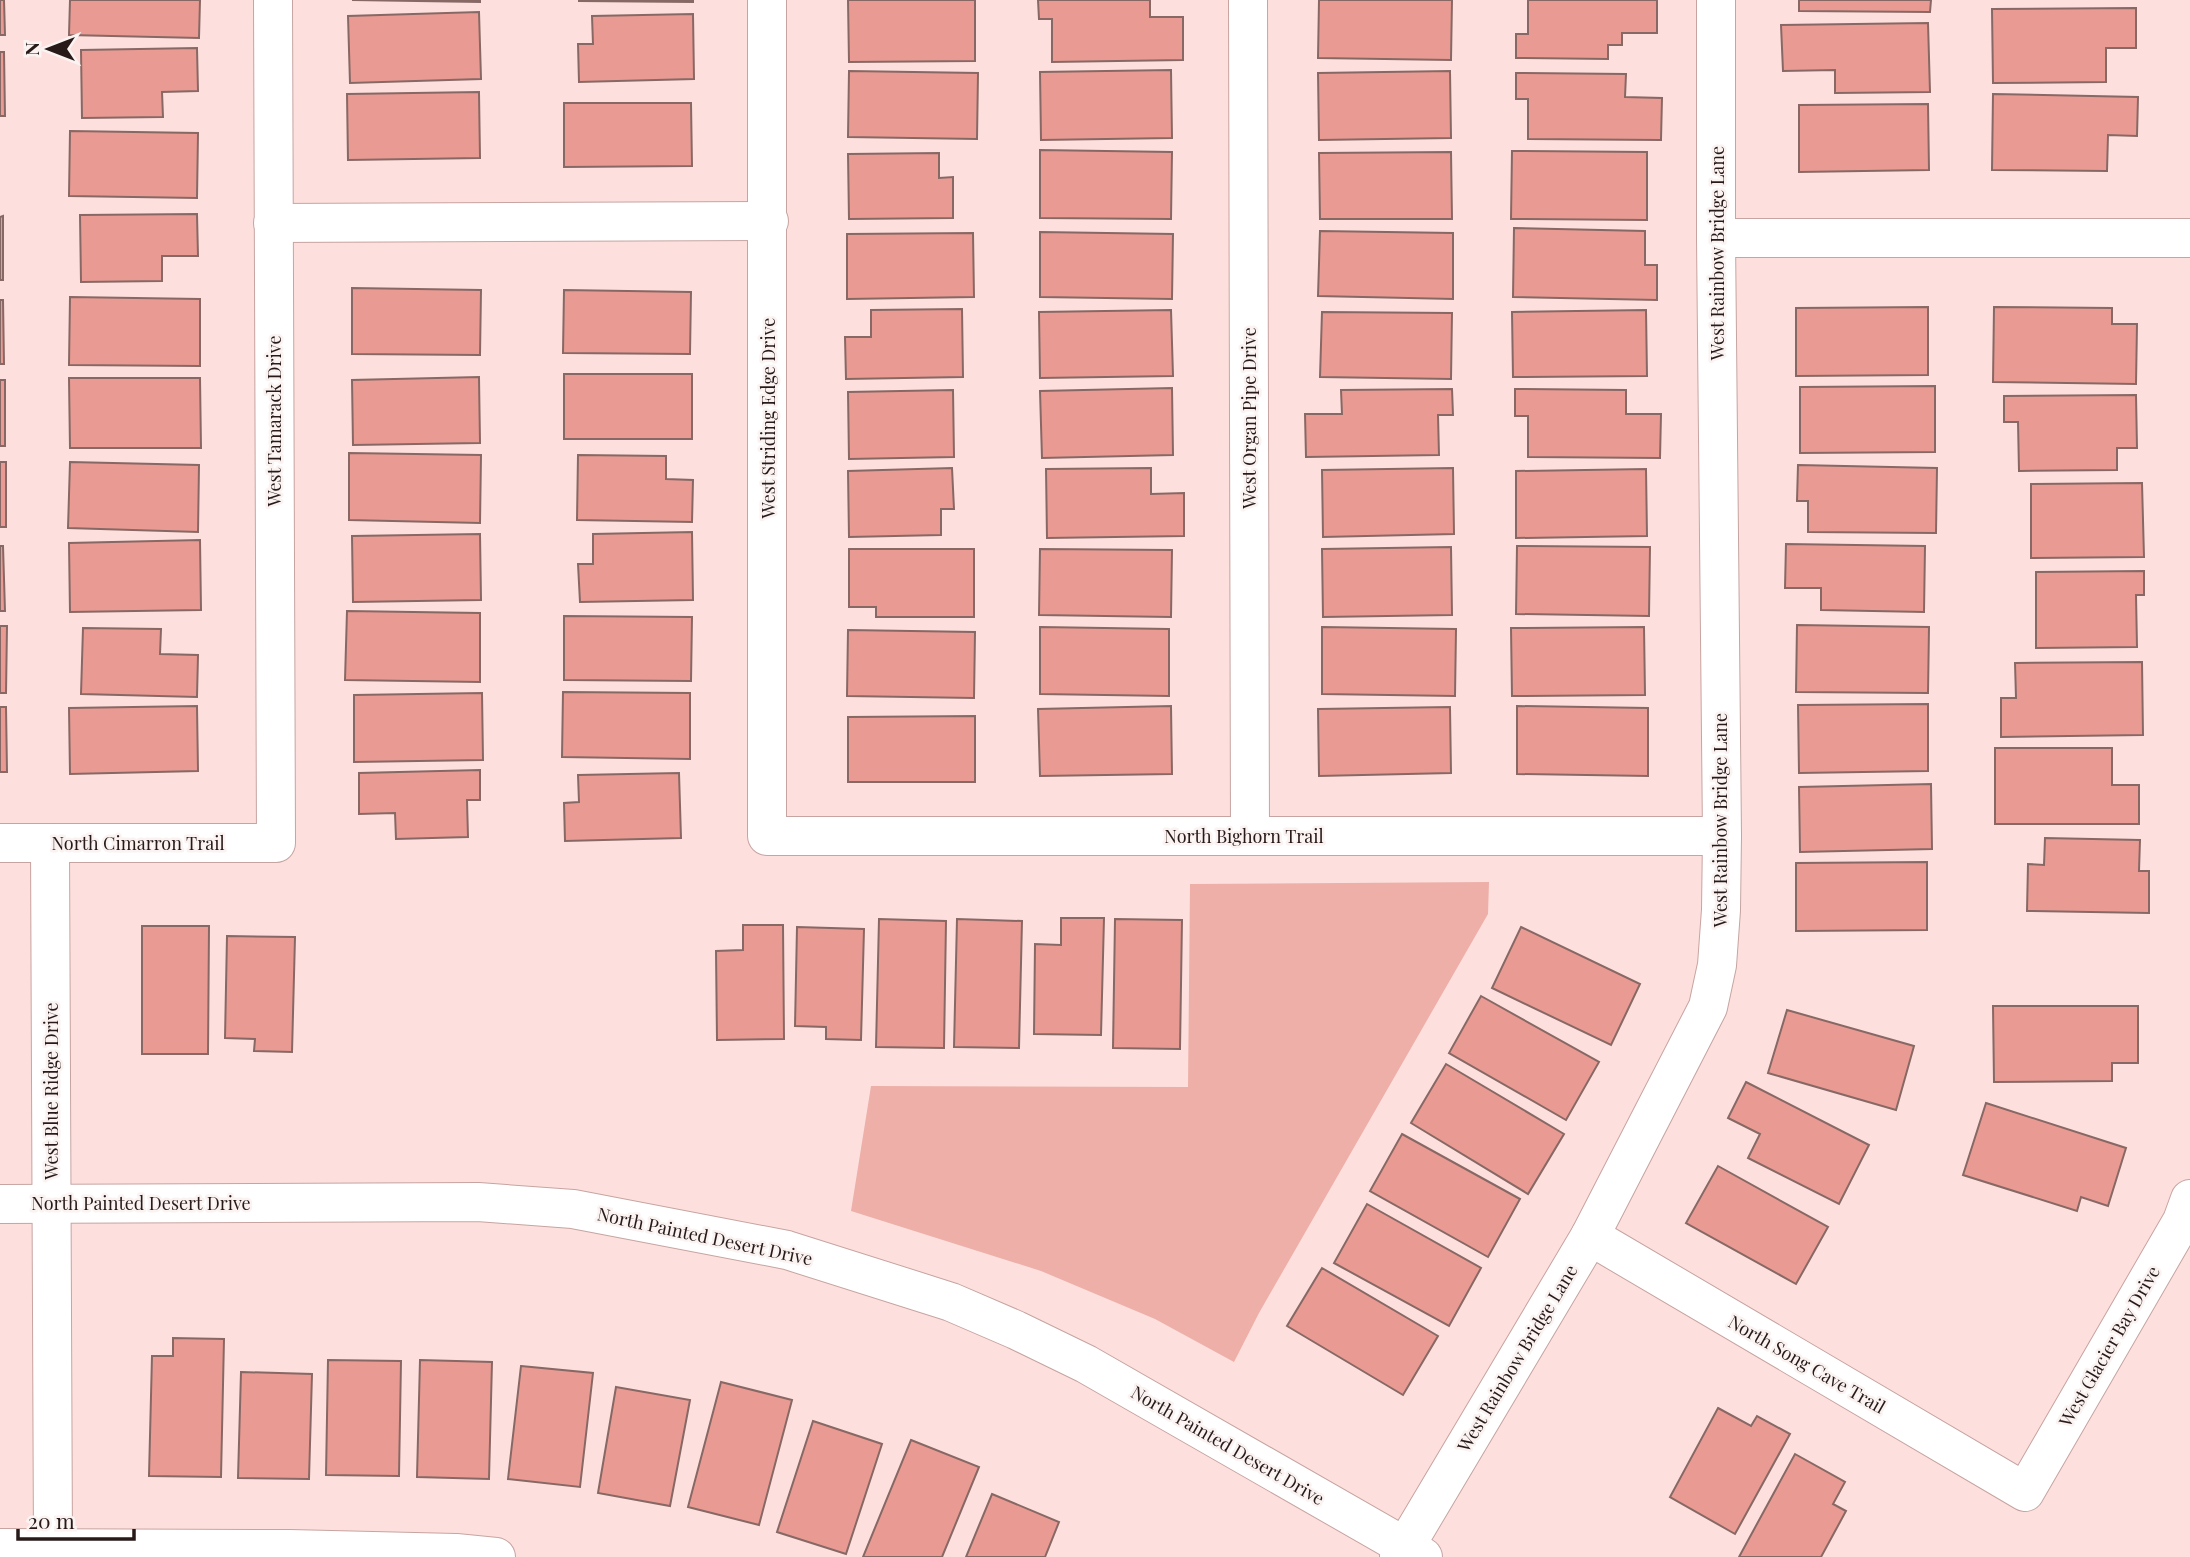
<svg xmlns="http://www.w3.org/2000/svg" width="2190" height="1557" font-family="'Playfair Display',serif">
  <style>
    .green { fill: #edafa8 }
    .building { fill: #e99b93; stroke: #876865; stroke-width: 2 }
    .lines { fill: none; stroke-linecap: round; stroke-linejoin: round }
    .minor-casing { stroke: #c6a4a1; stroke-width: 40 }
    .tertiary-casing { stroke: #c6a4a1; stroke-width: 40 }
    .minor { stroke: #fff; stroke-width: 38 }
    .tertiary { stroke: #fff; stroke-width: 38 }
    .labels { text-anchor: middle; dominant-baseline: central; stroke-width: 5; stroke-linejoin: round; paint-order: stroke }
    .street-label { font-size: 18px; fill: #271a19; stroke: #faf3f2 }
  </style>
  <rect width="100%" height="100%" fill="#fde0dd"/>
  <path class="green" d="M1489,882L1488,914L1259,1313L1234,1362L1155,1319L1041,1271L851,1211L871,1086L1188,1087L1190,884Z"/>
  <g class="building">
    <path d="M0,0H4L5,35H0Z"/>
    <path d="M70,0H200L199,38L69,35Z"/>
    <path d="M352,0H480V2Z"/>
    <path d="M579,0H693V2L579,1Z"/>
    <path d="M848,0H975V61L849,62Z"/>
    <path d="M1038,0H1150V17H1183V60L1052,62V19H1039Z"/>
    <path d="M1319,0H1452L1451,60L1318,58Z"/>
    <path d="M1528,0H1657V33H1622V45H1608V59L1516,58V34H1528Z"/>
    <path d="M1799,0H1931L1930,12L1799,11Z"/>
    <path d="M2136,8V48H2106V82L1993,83L1992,9Z"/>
    <path d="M479,12L481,79L350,83L348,16Z"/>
    <path d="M693,14L694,79L579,82L578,44H593L592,16Z"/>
    <path d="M1928,23L1930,92L1835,93V70L1783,71L1781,25Z"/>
    <path d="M197,48L198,91L162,92L163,117L82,118L81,50Z"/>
    <path d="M0,52H4L5,116H0Z"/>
    <path d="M1171,70L1172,138L1041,140L1040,72Z"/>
    <path d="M849,71L978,73L977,139L848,137Z"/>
    <path d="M1450,71L1451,138L1319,140L1318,73Z"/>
    <path d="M1516,73L1626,74L1625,97L1662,98L1661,140L1528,139V99H1516Z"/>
    <path d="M479,92L480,158L348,160L347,94Z"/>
    <path d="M1993,94L2138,97L2137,136L2108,135L2107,171L1992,170Z"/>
    <path d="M564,103H691L692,166L564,167Z"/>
    <path d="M1928,104L1929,170L1799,172V105Z"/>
    <path d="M70,131L198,133L197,198L69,196Z"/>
    <path d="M1040,150L1172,152L1171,219L1040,218Z"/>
    <path d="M1512,151L1647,152V220L1511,219Z"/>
    <path d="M1451,152L1452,219H1320L1319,153Z"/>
    <path d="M939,153V178L953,177V218L849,219L848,154Z"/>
    <path d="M197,214L198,256H162V281L81,282L80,215Z"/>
    <path d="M3,216V280H0V217Z"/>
    <path d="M1514,228L1645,231V265H1657V300L1513,297Z"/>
    <path d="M1320,231L1453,233V299L1318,296Z"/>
    <path d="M1040,232L1173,234L1172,299L1040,297Z"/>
    <path d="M973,233L974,297L847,299V234Z"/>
    <path d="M352,288L481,290L480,355L352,354Z"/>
    <path d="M564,290L691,292L690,354L563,353Z"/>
    <path d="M70,297L200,299V366L69,365Z"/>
    <path d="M0,300H3L4,364H0Z"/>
    <path d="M1928,307V375L1796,376V308Z"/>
    <path d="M1994,307L2112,308V324H2137L2136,384L1993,382Z"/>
    <path d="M962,309L963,377L846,379L845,337H871V310Z"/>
    <path d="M1171,310L1173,376L1040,378L1039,312Z"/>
    <path d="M1646,310L1647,376L1513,377L1512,312Z"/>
    <path d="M1322,312L1452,313L1451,379L1320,377Z"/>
    <rect x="564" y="374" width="128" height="65"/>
    <path d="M479,377L480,443L353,445L352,380Z"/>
    <path d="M69,378H200L201,448H70Z"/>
    <rect x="0" y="380" width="5" height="66"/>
    <path d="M1935,386V452L1800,453V387Z"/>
    <path d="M1172,388L1173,455L1042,458L1040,391Z"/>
    <path d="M1452,389L1453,415H1438L1439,455L1306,457L1305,414H1342L1341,390Z"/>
    <path d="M1515,389L1626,390V414H1661L1660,458L1528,457V416H1515Z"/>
    <path d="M953,390L954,457L849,459L848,392Z"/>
    <path d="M2136,395L2137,448H2117V470L2019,471L2018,422H2004V396Z"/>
    <path d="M349,453L481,455L480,523L349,520Z"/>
    <path d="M578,455L666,456V479L693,480L692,522L577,520Z"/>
    <rect x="0" y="462" width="6" height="65"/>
    <path d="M70,462L199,465L198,532L68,528Z"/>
    <path d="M1798,465L1937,468L1936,533L1808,532V501H1797Z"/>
    <path d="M952,468L954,509H941V535L849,537L848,471Z"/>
    <path d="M1151,468V494L1184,493V536L1047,538L1046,469Z"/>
    <path d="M1453,468L1454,534L1323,537L1322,470Z"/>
    <path d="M1646,469L1647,536L1516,538V471Z"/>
    <path d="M2142,483L2144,557L2031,558V484Z"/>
    <path d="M692,532L693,600L580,602L578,564H593V534Z"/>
    <path d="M480,534L481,600L353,602L352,536Z"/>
    <path d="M200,540L201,610L70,612L69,543Z"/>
    <path d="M1786,544L1925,546L1924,612L1821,610V588H1785Z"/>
    <path d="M0,546H3L5,611H0Z"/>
    <path d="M1517,546L1650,547L1649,616L1516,614Z"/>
    <path d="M1451,547L1452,615L1323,617L1322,549Z"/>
    <path d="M849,549H974V617H876V607H849Z"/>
    <path d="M1040,549L1172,550L1171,617L1039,615Z"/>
    <path d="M2144,571V595H2136L2137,647L2036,648V572Z"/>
    <path d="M347,611L480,613V682L345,680Z"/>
    <path d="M564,616L692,617L691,681L564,680Z"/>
    <path d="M1797,625L1929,627L1928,693L1796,692Z"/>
    <path d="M0,626H7L6,693H0Z"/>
    <path d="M1040,627L1169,629V696L1040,694Z"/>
    <path d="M1322,627L1456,629L1455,696L1322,694Z"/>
    <path d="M1644,627L1645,695L1512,696L1511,628Z"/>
    <path d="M83,628L161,629L160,654L198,655L197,697L81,694Z"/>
    <path d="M848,630L975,632L974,698L847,696Z"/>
    <path d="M2142,662L2143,735L2001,737V698H2016L2015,663Z"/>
    <path d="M563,692L690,693V759L562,757Z"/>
    <path d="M482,693L483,760L354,762V695Z"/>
    <path d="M1928,704V771L1799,773L1798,705Z"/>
    <path d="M197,706L198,771L70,774L69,708Z"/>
    <path d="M1171,706L1172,774L1040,776L1038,709Z"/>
    <path d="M1517,706L1648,708V776L1517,774Z"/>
    <path d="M0,707H6L7,772H0Z"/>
    <path d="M1450,707L1451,773L1319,776L1318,709Z"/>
    <path d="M975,716V782H848V717Z"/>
    <path d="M1995,748H2112V785H2139V824H1995Z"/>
    <path d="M480,770V800H467L468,837L396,839L395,813L359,814V773Z"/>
    <path d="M679,773L681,838L565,841L564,803L579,802L578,775Z"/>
    <path d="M1931,784L1932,849L1800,852L1799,787Z"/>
    <path d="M2045,838L2140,840L2139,871H2149V913L2027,911L2028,864L2044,865Z"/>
    <path d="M1927,862V930L1796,931V863Z"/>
    <path d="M1061,918H1104L1101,1035L1034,1034L1035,944L1061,945Z"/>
    <path d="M879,919L946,921L944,1048L876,1047Z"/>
    <path d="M957,919L1022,921L1019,1048L954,1047Z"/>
    <path d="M1115,919L1182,920L1180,1049L1113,1048Z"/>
    <path d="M743,925H783L784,1039L717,1040L716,951L743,950Z"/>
    <path d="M142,926H209L208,1054H142Z"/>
    <path d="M797,927L864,929L861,1040L826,1039V1027L795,1026Z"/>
    <path d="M1521,927L1640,984L1611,1045L1492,988Z"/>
    <path d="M227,936L295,937L292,1052L254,1051L255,1039L225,1038Z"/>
    <path d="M1481,996L1599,1062L1566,1120L1449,1053Z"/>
    <path d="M1993,1006H2138V1063H2112V1081L1994,1082Z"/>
    <path d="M1787,1010L1914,1046L1896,1110L1768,1073Z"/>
    <path d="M1446,1064L1564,1134L1528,1194L1411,1123Z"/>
    <path d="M1746,1082L1869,1145L1839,1204L1748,1158L1760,1134L1728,1118Z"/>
    <path d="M1986,1103L2126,1148L2108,1206L2081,1197L2077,1211L1963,1175Z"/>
    <path d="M1402,1134L1520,1199L1488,1257L1370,1191Z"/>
    <path d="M1718,1166L1828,1227L1796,1284L1686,1223Z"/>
    <path d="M1367,1204L1481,1268L1449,1326L1334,1263Z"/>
    <path d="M1322,1268L1438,1336L1403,1395L1287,1326Z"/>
    <path d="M173,1338L224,1339L221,1477L149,1476L152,1356H173Z"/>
    <path d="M328,1360L401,1361L399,1476L326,1475Z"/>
    <path d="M420,1360L492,1362L489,1479L417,1477Z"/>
    <path d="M521,1366L593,1373L580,1487L508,1479Z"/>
    <path d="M241,1372L312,1374L309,1479L238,1478Z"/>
    <path d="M721,1382L792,1400L759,1525L688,1507Z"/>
    <path d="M616,1387L690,1400L670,1506L598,1493Z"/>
    <path d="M1718,1408L1751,1426L1757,1416L1790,1434L1735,1534L1670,1497Z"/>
    <path d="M813,1421L882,1444L846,1554L777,1532Z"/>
    <path d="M911,1440L979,1467L942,1557H863Z"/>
    <path d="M1795,1454L1845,1482L1833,1504L1846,1511L1821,1557H1739Z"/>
    <path d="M992,1494L1059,1522L1045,1557H966Z"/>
  </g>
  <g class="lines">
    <defs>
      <g id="minor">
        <path d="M767,0V836H1722"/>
        <path d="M1248,0L1250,836"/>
        <path d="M273,223L769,221"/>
        <path d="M1716,238H2190"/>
        <path d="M0,843H276L273,0"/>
        <path d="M50,843L53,1548"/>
        <path d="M1590,1236L2025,1492L2182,1221L2190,1199"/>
        <path d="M0,1548L290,1549L456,1553L496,1557"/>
        <path d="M1399,1557L1590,1236L1708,1007L1717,965L1721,910L1722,836L1716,238V0"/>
      </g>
      <path id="tertiary" d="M0,1204L478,1202L573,1209L787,1250L951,1302L1016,1330L1086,1364L1423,1557"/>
    </defs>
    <use href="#minor" class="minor-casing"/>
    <use href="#tertiary" class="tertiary-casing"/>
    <use href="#minor" class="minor"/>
    <use href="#tertiary" class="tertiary"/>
  </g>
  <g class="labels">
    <g class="street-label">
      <text transform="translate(1717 253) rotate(-90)">West Rainbow Bridge Lane</text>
      <text transform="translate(768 418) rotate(-90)">West Striding Edge Drive</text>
      <text transform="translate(1249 418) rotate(-90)">West Organ Pipe Drive</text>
      <text transform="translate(274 421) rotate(-90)">West Tamarack Drive</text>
      <text transform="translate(1720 820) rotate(-90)">West Rainbow Bridge Lane</text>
      <text x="1244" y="836">North Bighorn Trail</text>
      <text x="138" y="843">North Cimarron Trail</text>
      <text transform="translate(51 1091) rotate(-90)">West Blue Ridge Drive</text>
      <text x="141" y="1203">North Painted Desert Drive</text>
      <text transform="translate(705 1236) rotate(12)">North Painted Desert Drive</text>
      <text transform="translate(2109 1346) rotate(-60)">West Glacier Bay Drive</text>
      <text transform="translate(1517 1358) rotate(-59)">West Rainbow Bridge Lane</text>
      <text transform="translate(1807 1364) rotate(30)">North Song Cave Trail</text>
      <text transform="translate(1228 1445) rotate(30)">North Painted Desert Drive</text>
    </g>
  </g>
  <g transform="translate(49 49) rotate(270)" stroke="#faf3f2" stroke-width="5" paint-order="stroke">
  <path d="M0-5L12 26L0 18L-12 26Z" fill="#271a19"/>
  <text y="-10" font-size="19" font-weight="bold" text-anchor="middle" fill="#271a19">N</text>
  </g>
  <path d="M18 1529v10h116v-10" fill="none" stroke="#271a19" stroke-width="3.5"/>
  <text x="28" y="1529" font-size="21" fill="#271a19" stroke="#faf3f2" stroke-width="5" paint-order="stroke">20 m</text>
</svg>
